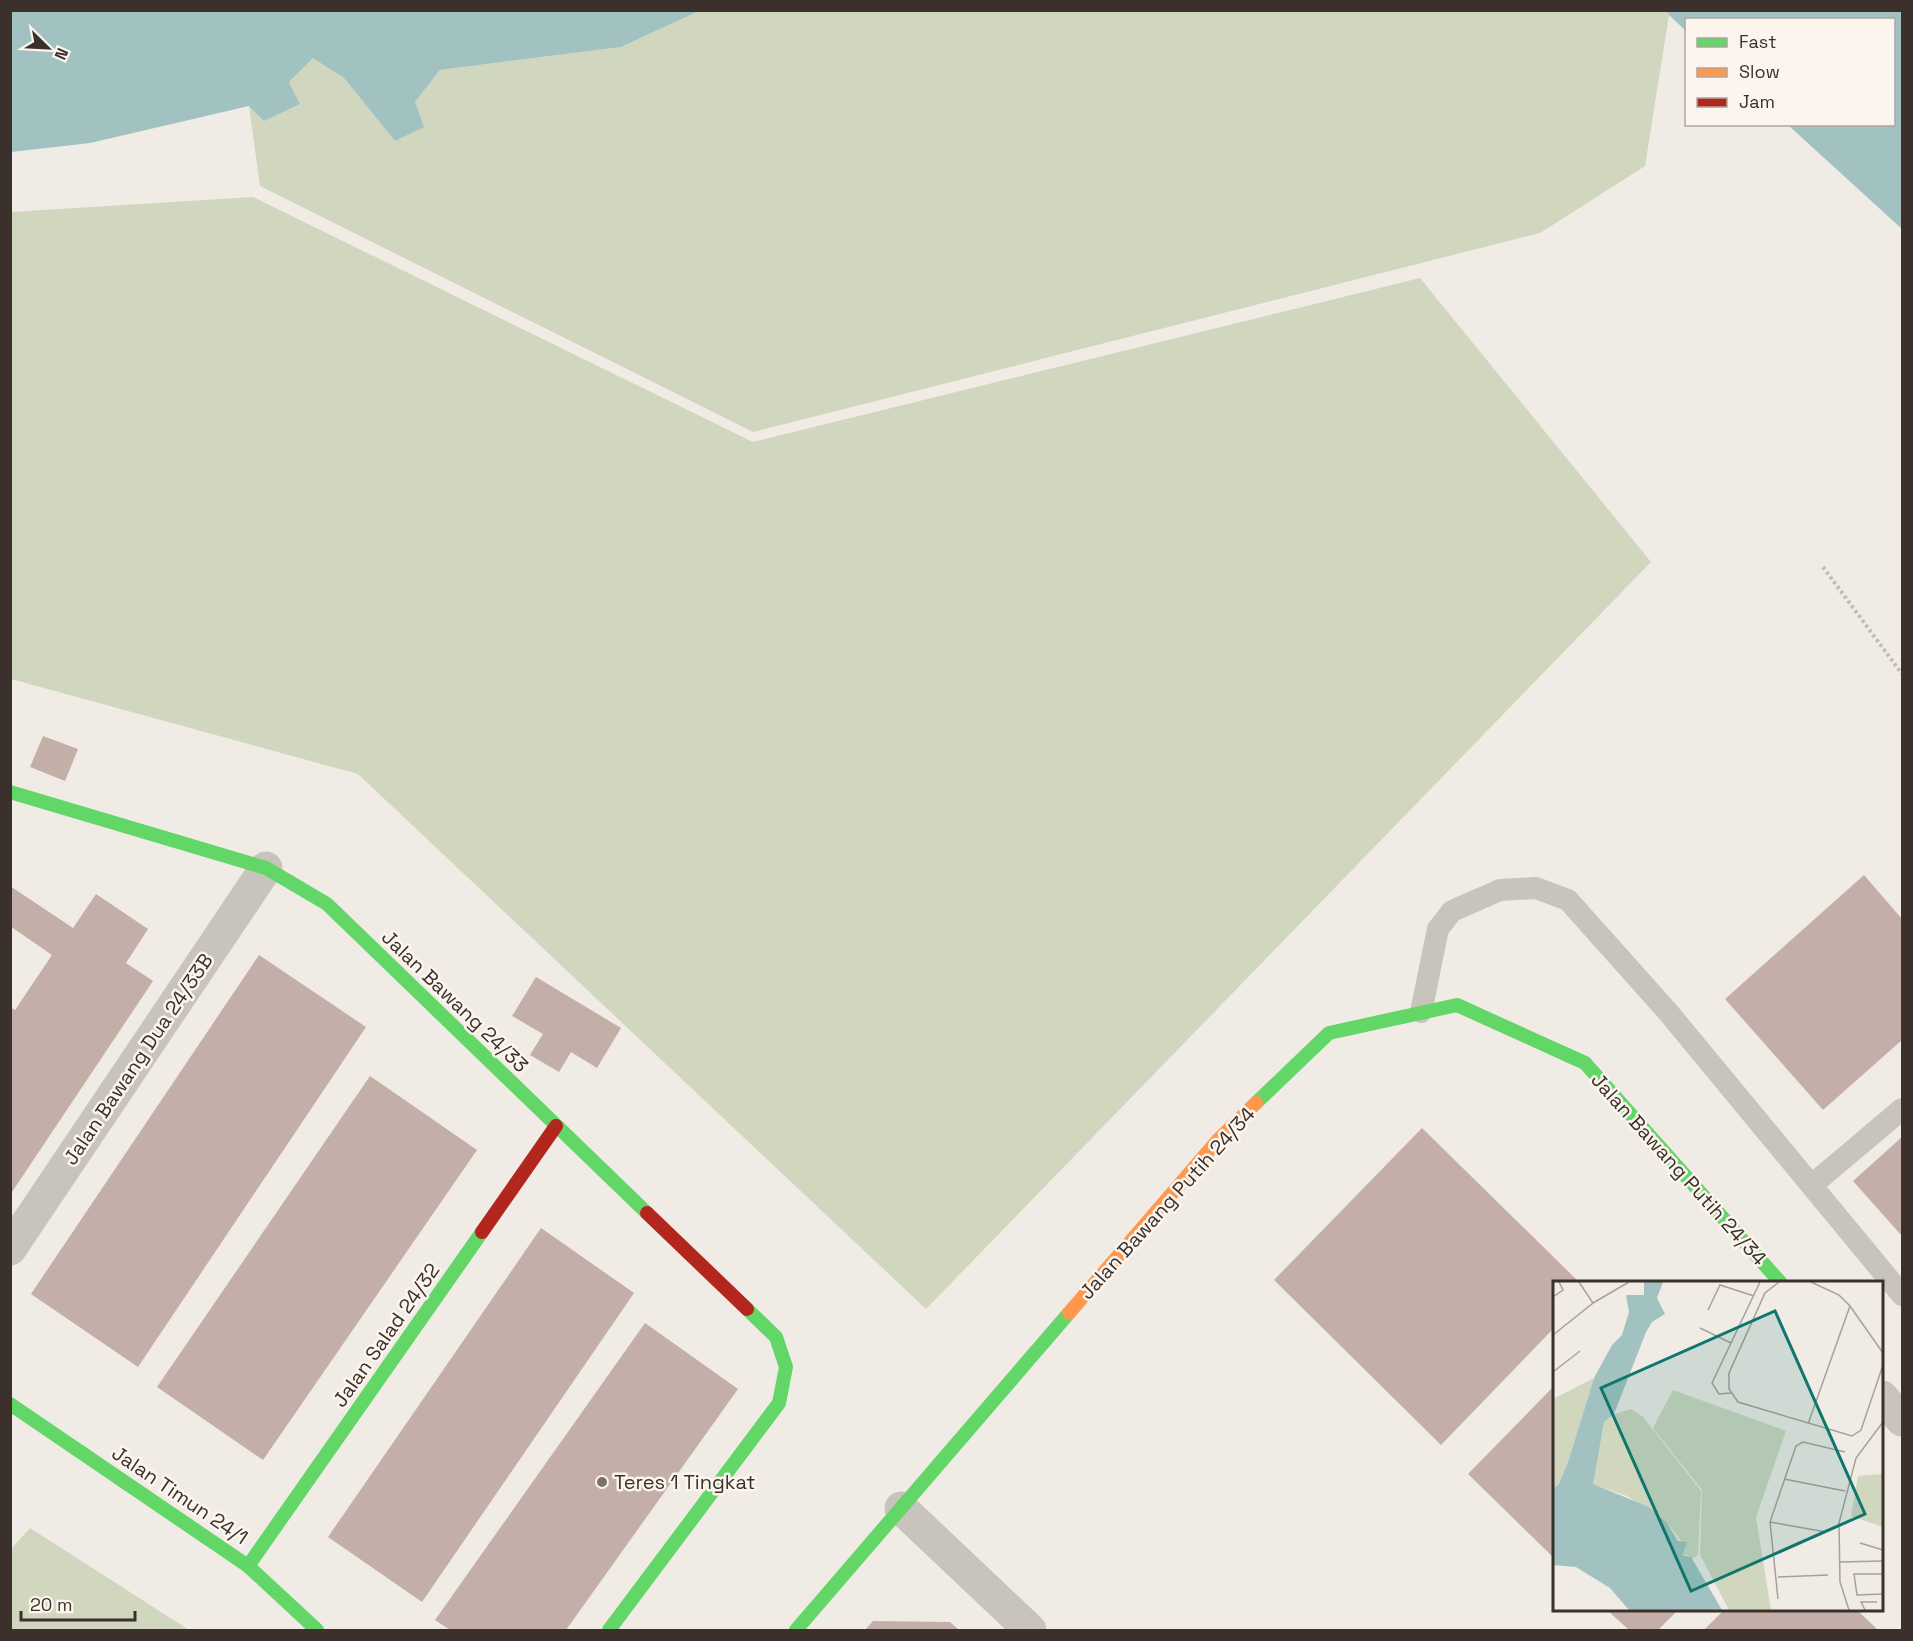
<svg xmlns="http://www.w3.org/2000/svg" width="1913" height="1641" font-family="'Space Grotesk',sans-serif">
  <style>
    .green { fill: #d1d6bf }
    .water { fill: #a1c2c1 }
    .building { fill: #c3afa7 }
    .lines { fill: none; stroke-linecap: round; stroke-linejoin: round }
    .path { stroke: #c2bbb6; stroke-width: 4; stroke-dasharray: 3 3; stroke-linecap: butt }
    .lane { stroke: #c9c3be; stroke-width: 22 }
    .street { stroke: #c9c3be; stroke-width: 33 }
    .fast { stroke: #63d668; stroke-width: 14 }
    .slow { stroke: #ff974d; stroke-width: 14 }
    .jam { stroke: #b3261e; stroke-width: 14 }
    .poi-dot { fill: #7a716c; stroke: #fbf5ee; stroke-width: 2 }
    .labels { text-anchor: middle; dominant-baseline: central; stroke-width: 5; stroke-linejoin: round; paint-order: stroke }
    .street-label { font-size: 20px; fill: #3b302b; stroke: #fbf5ee }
    .poi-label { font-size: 20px; fill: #3b302b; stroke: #fbf5ee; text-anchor: start }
    .inset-road { fill: none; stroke: #a8a09b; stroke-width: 1.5 }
    .view { fill: #0f766e; fill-opacity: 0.15; stroke: #0f766e; stroke-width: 3 }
    .inset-edge { fill: none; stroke: #3b302b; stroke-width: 3 }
  </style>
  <rect width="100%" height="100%" fill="#f0ebe5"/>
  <g class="green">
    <path d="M1667,10L1669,15L1645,166L1540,233L753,432L260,186L249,106L265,120L300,104L289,82L313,57L344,78L395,141L415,102L440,70L621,47L699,11Z"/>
    <path d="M253,197L753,442L1420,278L1651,562L926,1309L358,774L11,679V212Z"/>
    <path d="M30,1528L189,1630H11V1549Z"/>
  </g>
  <g class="water">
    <path d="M10,11L11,10L699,11L621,47L440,70L415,102L424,127L395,141L344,78L313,58L289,82L300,104L264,121L249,106L90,143L11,152Z"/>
    <path d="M1667,11H1902V229L1788,125L1894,124V20H1686V31L1669,15Z"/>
  </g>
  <g class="building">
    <path d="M43,736L78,749L65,781L30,767Z"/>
    <path d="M1864,875L1902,919V1040L1823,1110L1725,999Z"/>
    <path d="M10,886L73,928L96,894L148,929L126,963L153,981L10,1195V1007L15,1010L52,955L10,926Z"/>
    <path d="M259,955L366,1027L138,1367L31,1294Z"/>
    <path d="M536,977L621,1028L597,1068L571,1052L559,1072L530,1055L543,1034L512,1016Z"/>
    <path d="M370,1076L477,1150L263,1460L157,1387Z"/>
    <path d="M1422,1128L1579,1282H1554V1328L1441,1445L1274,1280Z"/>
    <path d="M1902,1137V1236L1853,1181Z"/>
    <path d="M541,1228L634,1293L422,1602L328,1537Z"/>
    <path d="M645,1323L738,1389L566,1630H450L435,1620Z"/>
    <path d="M1554,1386V1558L1468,1474Z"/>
    <path d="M1607,1610H1678L1658,1630H1629Z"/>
    <path d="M1724,1610H1857L1878,1630H1704Z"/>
    <path d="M873,1621L950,1622L959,1630H865Z"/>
  </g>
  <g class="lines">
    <path class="path" d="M1823,567L1902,674"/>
    <g class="lane">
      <path d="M1421,1012L1438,929L1452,911L1500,890L1536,888L1568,900L1668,1012L1902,1295"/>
      <path d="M1812,1185L1902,1109"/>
    </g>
    <g class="street">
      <path d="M10,1249L266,868"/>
      <path d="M1882,1397L1902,1420"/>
      <path d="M901,1508L1030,1630"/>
    </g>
    <g class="fast">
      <path d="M10,792L266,868L327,904L647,1213"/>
      <path d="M1256,1103L1329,1033L1457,1005L1585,1063L1780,1282"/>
      <path d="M10,1404L248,1566L317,1630"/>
      <path d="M248,1566L482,1232"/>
      <path d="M609,1630L779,1403L786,1367L776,1337L747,1309"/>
      <path d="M796,1630L1069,1313"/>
    </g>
    <path class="slow" d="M1069,1313L1218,1140L1256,1103"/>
    <g class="jam">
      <path d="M647,1213L747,1309"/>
      <path d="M482,1232L556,1126"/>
    </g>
  </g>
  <circle class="poi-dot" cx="602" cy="1482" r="6"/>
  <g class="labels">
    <g class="street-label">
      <text transform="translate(455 1001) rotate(44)">Jalan Bawang 24/33</text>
      <text transform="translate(138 1059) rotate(-56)">Jalan Bawang Dua 24/33B</text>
      <text transform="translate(1679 1169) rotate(48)">Jalan Bawang Putih 24/34</text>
      <text transform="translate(1167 1203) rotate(-48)">Jalan Bawang Putih 24/34</text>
      <text transform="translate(386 1335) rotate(-55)">Jalan Salad 24/32</text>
      <text transform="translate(180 1495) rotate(34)">Jalan Timun 24/1</text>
    </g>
    <g class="poi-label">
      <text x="614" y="1482">Teres 1 Tingkat</text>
    </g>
  </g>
  <g transform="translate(1553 1281)">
    <rect width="330" height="330" fill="#f0ebe5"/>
    <path d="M41,97L16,178L6,203L0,208V118ZM120,109L233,150L203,236L218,329H176L147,274L149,209L100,147ZM78,128L90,136L148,210L145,274L138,279L135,274H129V261L114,242L74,215L39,203L51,141L61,133ZM330,193V246L298,235L305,195Z" fill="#d1d6bf"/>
    <path d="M91,1H110L104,17L112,33L99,41L93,51L61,133L51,141L40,203L96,226L114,242L125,260L134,261L129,274L138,276L169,329H76L57,307L23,286L0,284V208L6,203L16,178L41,97L59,64L69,54L76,31L73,14H91Z" fill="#a1c2c1"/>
    <path class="inset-road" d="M226,1L212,12L176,92V108L185,121L299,155L308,149L330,84M258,1L286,14L297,25L330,72M0,16L10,9L6,1M40,22L76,1M155,29L167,4L201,15M147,47L178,62M0,54L40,22L26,1M0,91L27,70M178,112L166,113L159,102L207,1M255,143L297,25M231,198L292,210M217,241L273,251M307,262L330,269M286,281L330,280M330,293H301L304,314L330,313M225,296L275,294M225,318L217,241L243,165L250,161L292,171M296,329L287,301L286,242L303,177L330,141M312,329L308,321H324"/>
    <path class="view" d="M222,30L312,233L138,310L48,107Z"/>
    <rect width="330" height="330" class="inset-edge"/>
  </g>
  <rect width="1913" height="1641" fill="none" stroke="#3b302b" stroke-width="24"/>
  <rect x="1685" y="18" width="210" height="108" fill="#fbf5ee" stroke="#aea6a0" stroke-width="1.5"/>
  <rect x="1697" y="38" width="30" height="9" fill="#63d668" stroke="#aea6a0" stroke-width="1.5"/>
  <text x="1739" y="48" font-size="18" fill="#3b302b">Fast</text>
  <rect x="1697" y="68" width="30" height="9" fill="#ff974d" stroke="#aea6a0" stroke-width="1.5"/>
  <text x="1739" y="78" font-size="18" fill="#3b302b">Slow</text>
  <rect x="1697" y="98" width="30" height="9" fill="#b3261e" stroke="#aea6a0" stroke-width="1.5"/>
  <text x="1739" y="108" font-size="18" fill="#3b302b">Jam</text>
  <g transform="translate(48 48) rotate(114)" stroke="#fbf5ee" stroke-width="4.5" paint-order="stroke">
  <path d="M0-4.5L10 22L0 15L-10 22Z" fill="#3b302b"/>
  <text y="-9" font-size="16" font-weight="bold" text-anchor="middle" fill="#3b302b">N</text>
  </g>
  <path d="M21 1611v9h114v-9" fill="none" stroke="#3b302b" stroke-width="3"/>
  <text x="30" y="1611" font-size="18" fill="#3b302b" stroke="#fbf5ee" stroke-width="4.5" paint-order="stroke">20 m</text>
</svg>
